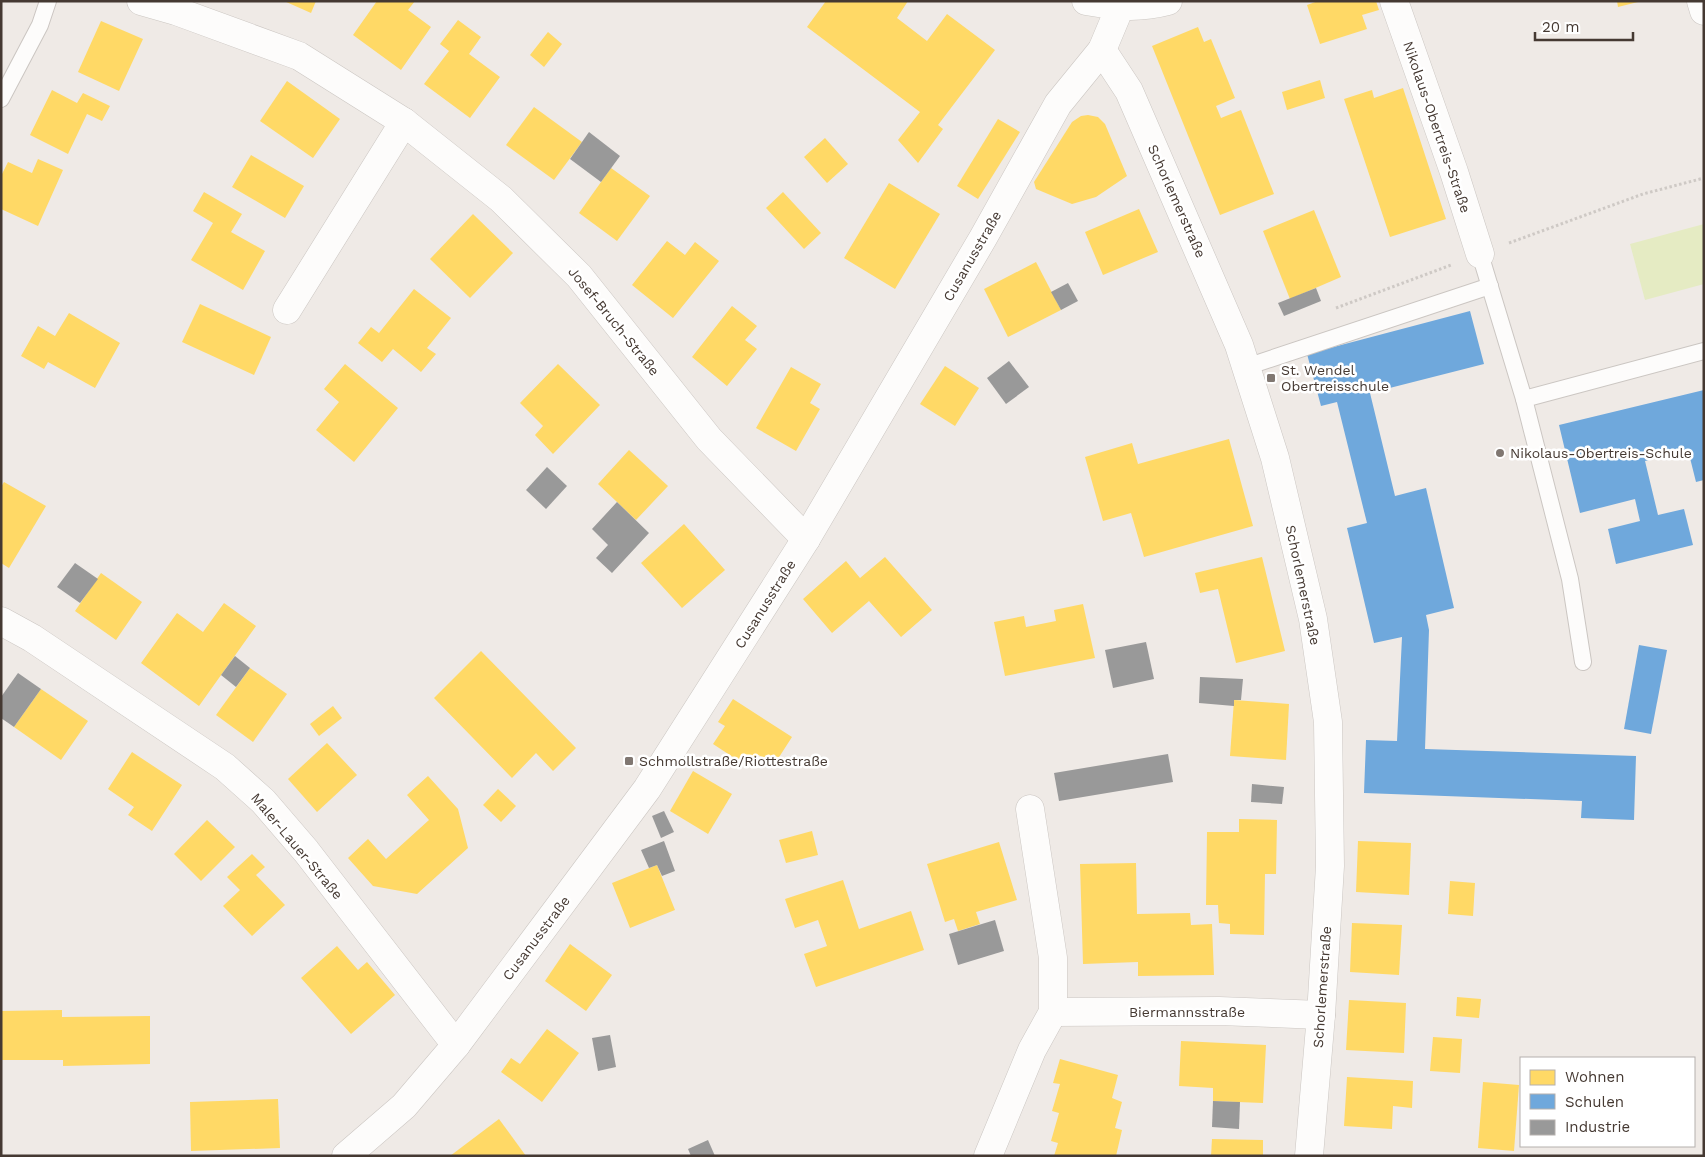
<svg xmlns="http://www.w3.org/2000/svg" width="1705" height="1157" font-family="'Work Sans',sans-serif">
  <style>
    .park { fill: #e5ebc3 }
    .homes { fill: #ffd966 }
    .schools { fill: #6fa8dc }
    .industry { fill: #999 }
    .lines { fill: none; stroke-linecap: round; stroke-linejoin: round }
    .service-casing { stroke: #cbc6c2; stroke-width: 18 }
    .minor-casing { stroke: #cbc6c2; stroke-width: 29 }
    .path { stroke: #cec9c5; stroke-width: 3; stroke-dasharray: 2.5 2.5; stroke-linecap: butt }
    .service { stroke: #fdfcfb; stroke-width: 16 }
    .minor { stroke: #fdfcfb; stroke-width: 28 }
    .poi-dot { fill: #807771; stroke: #fff; stroke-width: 2 }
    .labels { text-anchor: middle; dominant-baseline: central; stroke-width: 5; stroke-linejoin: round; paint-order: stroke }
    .street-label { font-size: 14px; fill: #453932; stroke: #fff }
    .poi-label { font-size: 14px; fill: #453932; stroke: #fff; text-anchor: start }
  </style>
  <rect width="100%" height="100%" fill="#efeae6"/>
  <path class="park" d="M1704,224V284L1645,300L1630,244Z"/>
  <g class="homes">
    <path d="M284,1H316L311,13Z"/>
    <path d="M377,1H415L408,10L431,27L401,70L353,35Z"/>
    <path d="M826,1H908L897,18L927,41L947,14L995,50L938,125L943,129L918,163L898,140L920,112L807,27Z"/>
    <path d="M1318,1H1376L1379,10L1362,15L1367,29L1320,44L1307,5Z"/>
    <path d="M1617,1H1638V2L1618,7Z"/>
    <path d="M458,20L481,37L469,54L500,77L470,118L424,84L449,51L440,44Z"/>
    <path d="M101,21L143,39L119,91L78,72Z"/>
    <path d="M1198,27L1204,42L1211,39L1235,98L1216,106L1221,118L1241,110L1274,194L1220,215L1152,46Z"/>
    <path d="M548,32L562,44L544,67L530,55Z"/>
    <path d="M1320,80L1325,98L1287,110L1282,92Z"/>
    <path d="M287,81L340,119L313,158L260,121Z"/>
    <path d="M1403,88L1446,219L1390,237L1344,99L1372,90L1374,98Z"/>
    <path d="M52,90L77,103L83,93L110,106L102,121L87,114L68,154L30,135Z"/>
    <path d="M534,107L582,142L554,180L506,145Z"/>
    <path d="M1088,115L1098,117L1105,124L1127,176L1096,197L1072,204L1036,189L1034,182L1072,122L1081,116Z"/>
    <path d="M998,119L1020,132L978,199L957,186Z"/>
    <path d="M825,138L848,164L827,183L804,157Z"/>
    <path d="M251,155L304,186L285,218L232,187Z"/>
    <path d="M38,159L63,170L38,226L1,209V176L8,162L32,173Z"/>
    <path d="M611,168L650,196L617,241L579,213Z"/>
    <path d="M889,183L940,214L895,289L844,258Z"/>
    <path d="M204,192L242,214L231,232L265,251L243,290L191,260L213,223L193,211Z"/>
    <path d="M783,192L821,233L804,249L766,208Z"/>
    <path d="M1139,209L1158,252L1103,275L1085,232Z"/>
    <path d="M1314,210L1341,277L1290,299L1263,231Z"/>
    <path d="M473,214L513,253L470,298L430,259Z"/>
    <path d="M667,241L685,255L695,242L719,261L673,318L632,285Z"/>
    <path d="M1036,262L1061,310L1008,337L984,289Z"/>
    <path d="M414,289L451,318L427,348L436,354L421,372L393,349L382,362L358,343L371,327L379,333Z"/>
    <path d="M200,304L271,337L254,375L182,342Z"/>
    <path d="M732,306L757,326L745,340L757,349L727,386L692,357Z"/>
    <path d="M69,313L120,343L95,388L48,362L44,369L21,356L38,326L55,336Z"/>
    <path d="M345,364L398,408L354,462L316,430L339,402L324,389Z"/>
    <path d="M558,364L600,405L553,454L535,435L543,426L520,403Z"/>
    <path d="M945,366L979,388L955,426L920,404Z"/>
    <path d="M791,367L821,384L810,403L820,409L796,451L756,428Z"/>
    <path d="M1229,439L1253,526L1144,557L1131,513L1103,521L1085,457L1132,443L1138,464Z"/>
    <path d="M629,450L668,486L636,520L598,484Z"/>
    <path d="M4,482L46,506L9,568L1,563V487Z"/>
    <path d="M684,524L725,570L682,608L641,563Z"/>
    <path d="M885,557L932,610L901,637L869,601L832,633L803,599L846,561L860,578Z"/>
    <path d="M1262,557L1285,651L1236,663L1218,589L1200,593L1195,573Z"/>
    <path d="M101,573L142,602L116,640L75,611Z"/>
    <path d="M224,603L256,626L199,706L141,663L177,613L203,632Z"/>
    <path d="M1083,604L1095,658L1005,676L994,622L1024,616L1026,627L1056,621L1054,610Z"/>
    <path d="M481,651L576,748L553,771L536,753L512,778L434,698Z"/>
    <path d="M250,668L287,694L253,742L216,715Z"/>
    <path d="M41,689L88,721L61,760L14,727Z"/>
    <path d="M733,699L792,737L774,765L757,754L748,767L713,744L725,726L718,722Z"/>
    <path d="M1234,700L1289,704L1286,760L1230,756Z"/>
    <path d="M333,706L342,718L319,736L310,724Z"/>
    <path d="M327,743L357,775L317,812L288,779Z"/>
    <path d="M132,752L182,785L152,831L128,815L134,807L108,789Z"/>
    <path d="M693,771L732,794L708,834L670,811Z"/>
    <path d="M428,776L458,809L468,848L417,894L373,886L348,858L368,839L386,859L429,820L407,795Z"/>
    <path d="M498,789L516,806L501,822L483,805Z"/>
    <path d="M1239,819L1277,820L1276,874H1265L1264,935L1230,934V924L1219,923L1218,905H1206L1207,832H1239Z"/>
    <path d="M207,820L235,847L201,881L174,854Z"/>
    <path d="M812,831L818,855L786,863L779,840Z"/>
    <path d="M1358,841L1411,843L1409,895L1356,892Z"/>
    <path d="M999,842L1017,900L976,912L980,924L958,931L954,919L945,922L927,864Z"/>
    <path d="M252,854L265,867L256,875L285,905L252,936L223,906L240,890L227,877Z"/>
    <path d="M1136,863L1137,914L1190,913L1191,925L1212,924L1214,975L1138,976V962L1083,964L1080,864Z"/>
    <path d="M657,865L675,910L630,928L612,883Z"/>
    <path d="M843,880L859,929L911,911L924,950L816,987L804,954L827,946L818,920L795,928L785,899Z"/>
    <path d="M1450,881L1475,883L1473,916L1448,914Z"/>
    <path d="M1352,923L1402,925L1399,975L1350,972Z"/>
    <path d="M570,944L612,975L586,1011L545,981Z"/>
    <path d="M337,946L358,970L367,962L395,995L351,1034L301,978Z"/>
    <path d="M1457,997L1481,999L1479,1018L1456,1016Z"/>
    <path d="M1349,1000L1406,1003L1404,1053L1346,1050Z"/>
    <path d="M62,1010V1017L150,1016V1064L63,1066V1060H1V1011Z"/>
    <path d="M547,1029L579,1053L542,1102L501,1072L511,1058L520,1064Z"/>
    <path d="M1433,1037L1462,1039L1460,1073L1430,1071Z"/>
    <path d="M1181,1041L1266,1045L1263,1103L1213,1101V1088L1179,1086Z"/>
    <path d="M1060,1059L1118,1075L1112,1098L1122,1102L1115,1128L1122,1130L1116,1156H1054L1058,1143L1051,1141L1059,1113L1052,1111L1060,1084L1053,1083Z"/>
    <path d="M1347,1077L1413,1081L1412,1108L1393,1106L1392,1129L1344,1126Z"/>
    <path d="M1483,1082L1519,1085L1514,1151L1478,1148Z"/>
    <path d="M278,1099L280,1148L191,1151L190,1102Z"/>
    <path d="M499,1119L526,1156H450Z"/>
    <path d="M1212,1139L1263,1140V1156H1211Z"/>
  </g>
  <g class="schools">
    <path d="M1470,311L1484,364L1370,393L1395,496L1426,488L1454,608L1426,615L1429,630L1425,749L1636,756L1634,820L1581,818L1582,801L1364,793L1366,740L1397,741L1402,637L1374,643L1347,528L1367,523L1362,503L1337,402L1321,406L1307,354Z"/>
    <path d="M1704,390V480L1696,482L1688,450L1645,461L1658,515L1684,509L1693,545L1616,564L1608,529L1640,521L1635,499L1580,513L1559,425Z"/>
    <path d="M1639,645L1667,650L1651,734L1624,729Z"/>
  </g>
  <g class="industry">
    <path d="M589,132L620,156L601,182L570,159Z"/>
    <path d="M1068,283L1078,301L1061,310L1051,292Z"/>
    <path d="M1316,288L1321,301L1284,316L1278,303Z"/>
    <path d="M1009,361L1029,387L1006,404L987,378Z"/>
    <path d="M547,467L567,486L546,509L526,490Z"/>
    <path d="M617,502L649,533L612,573L596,558L608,545L592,529Z"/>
    <path d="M75,563L98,579L80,603L57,587Z"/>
    <path d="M1146,642L1154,679L1113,688L1105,650Z"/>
    <path d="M235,656L250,668L236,687L221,675Z"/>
    <path d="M18,673L41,689L14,727L1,718V697Z"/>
    <path d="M1200,677L1243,679L1241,700H1234V706L1199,703Z"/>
    <path d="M1168,754L1173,782L1059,801L1054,773Z"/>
    <path d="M1252,784L1284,787L1282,804L1251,802Z"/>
    <path d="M664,811L674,832L661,838L652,816Z"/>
    <path d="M664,841L675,871L662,876L657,865L649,868L641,850Z"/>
    <path d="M995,920L1004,951L958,965L949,934Z"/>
    <path d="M610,1035L616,1067L598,1071L592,1038Z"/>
    <path d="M1213,1101L1240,1102L1239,1129L1212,1127Z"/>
    <path d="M708,1140L715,1156H691L688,1149Z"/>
  </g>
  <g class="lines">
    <defs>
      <g id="service">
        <path d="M1,99L40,25L48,1"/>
        <path d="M1480,254L1524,399L1570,579L1583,662"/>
        <path d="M1246,367L1490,286"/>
        <path d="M1524,399L1704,351"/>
      </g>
      <g id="minor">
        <path d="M141,1L176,11L299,56L404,122L501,199L579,276L709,439L806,539"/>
        <path d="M1086,1C1115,6 1138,9 1168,1"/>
        <path d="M1394,1L1454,172L1480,254"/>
        <path d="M1701,1L1704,11"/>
        <path d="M1102,50L1129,91L1239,345L1275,458L1313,619L1328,722L1330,866L1321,1015L1309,1156"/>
        <path d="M287,310L404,122"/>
        <path d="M1,621L32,638L225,767L263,801L306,851L456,1045"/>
        <path d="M1053,1012L1219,1011L1321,1015"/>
        <path d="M346,1156L404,1106L456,1045L647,789L806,539L983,238L1058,104L1102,50L1120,7"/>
        <path d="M988,1156L1032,1050L1053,1012V958L1030,809"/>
      </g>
    </defs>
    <use href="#service" class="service-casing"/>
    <use href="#minor" class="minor-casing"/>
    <g class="path">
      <path d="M1509,243L1643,194L1704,178"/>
      <path d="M1336,308L1451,265"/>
    </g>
    <use href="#service" class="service"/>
    <use href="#minor" class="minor"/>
  </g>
  <g class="poi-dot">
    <rect x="1266" y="373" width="10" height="10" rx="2.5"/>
    <circle cx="1500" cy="453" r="5"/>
    <rect x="624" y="756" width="10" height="10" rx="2.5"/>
  </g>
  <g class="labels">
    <g class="street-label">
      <text transform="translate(1437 127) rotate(71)">Nikolaus-Obertreis-Straße</text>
      <text transform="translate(1177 201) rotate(66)">Schorlemerstraße</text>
      <text transform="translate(972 256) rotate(-60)">Cusanusstraße</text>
      <text transform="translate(614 321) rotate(51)">Josef-Bruch-Straße</text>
      <text transform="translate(1303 585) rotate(78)">Schorlemerstraße</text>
      <text transform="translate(765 604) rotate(-58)">Cusanusstraße</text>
      <text transform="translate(297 846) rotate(50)">Maler-Lauer-Straße</text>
      <text transform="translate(536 938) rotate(-53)">Cusanusstraße</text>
      <text transform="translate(1322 987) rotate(-86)">Schorlemerstraße</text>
      <text x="1187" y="1012">Biermannsstraße</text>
    </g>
    <g class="poi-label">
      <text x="1281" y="370">St. Wendel<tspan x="1281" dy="16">Obertreisschule</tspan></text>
      <text x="1510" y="453">Nikolaus-Obertreis-Schule</text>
      <text x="639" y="761">Schmollstraße/Riottestraße</text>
    </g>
  </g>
  <rect width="1705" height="1157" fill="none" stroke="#453932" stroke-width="5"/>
  <rect x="1520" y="1057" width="175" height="90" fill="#ffffff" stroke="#b5b0ad"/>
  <rect x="1530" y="1070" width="25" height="15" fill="#ffd966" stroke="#b5b0ad"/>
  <text x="1565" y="1082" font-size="15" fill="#453932">Wohnen</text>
  <rect x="1530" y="1094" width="25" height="15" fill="#6fa8dc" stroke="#b5b0ad"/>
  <text x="1565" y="1107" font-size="15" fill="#453932">Schulen</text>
  <rect x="1530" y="1120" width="25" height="15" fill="#999999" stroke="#b5b0ad"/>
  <text x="1565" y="1132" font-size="15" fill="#453932">Industrie</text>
  <path d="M1535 32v8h98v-8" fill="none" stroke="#453932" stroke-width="2.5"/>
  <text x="1542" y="32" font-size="15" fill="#453932" stroke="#ffffff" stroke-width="4" paint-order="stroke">20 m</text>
</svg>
